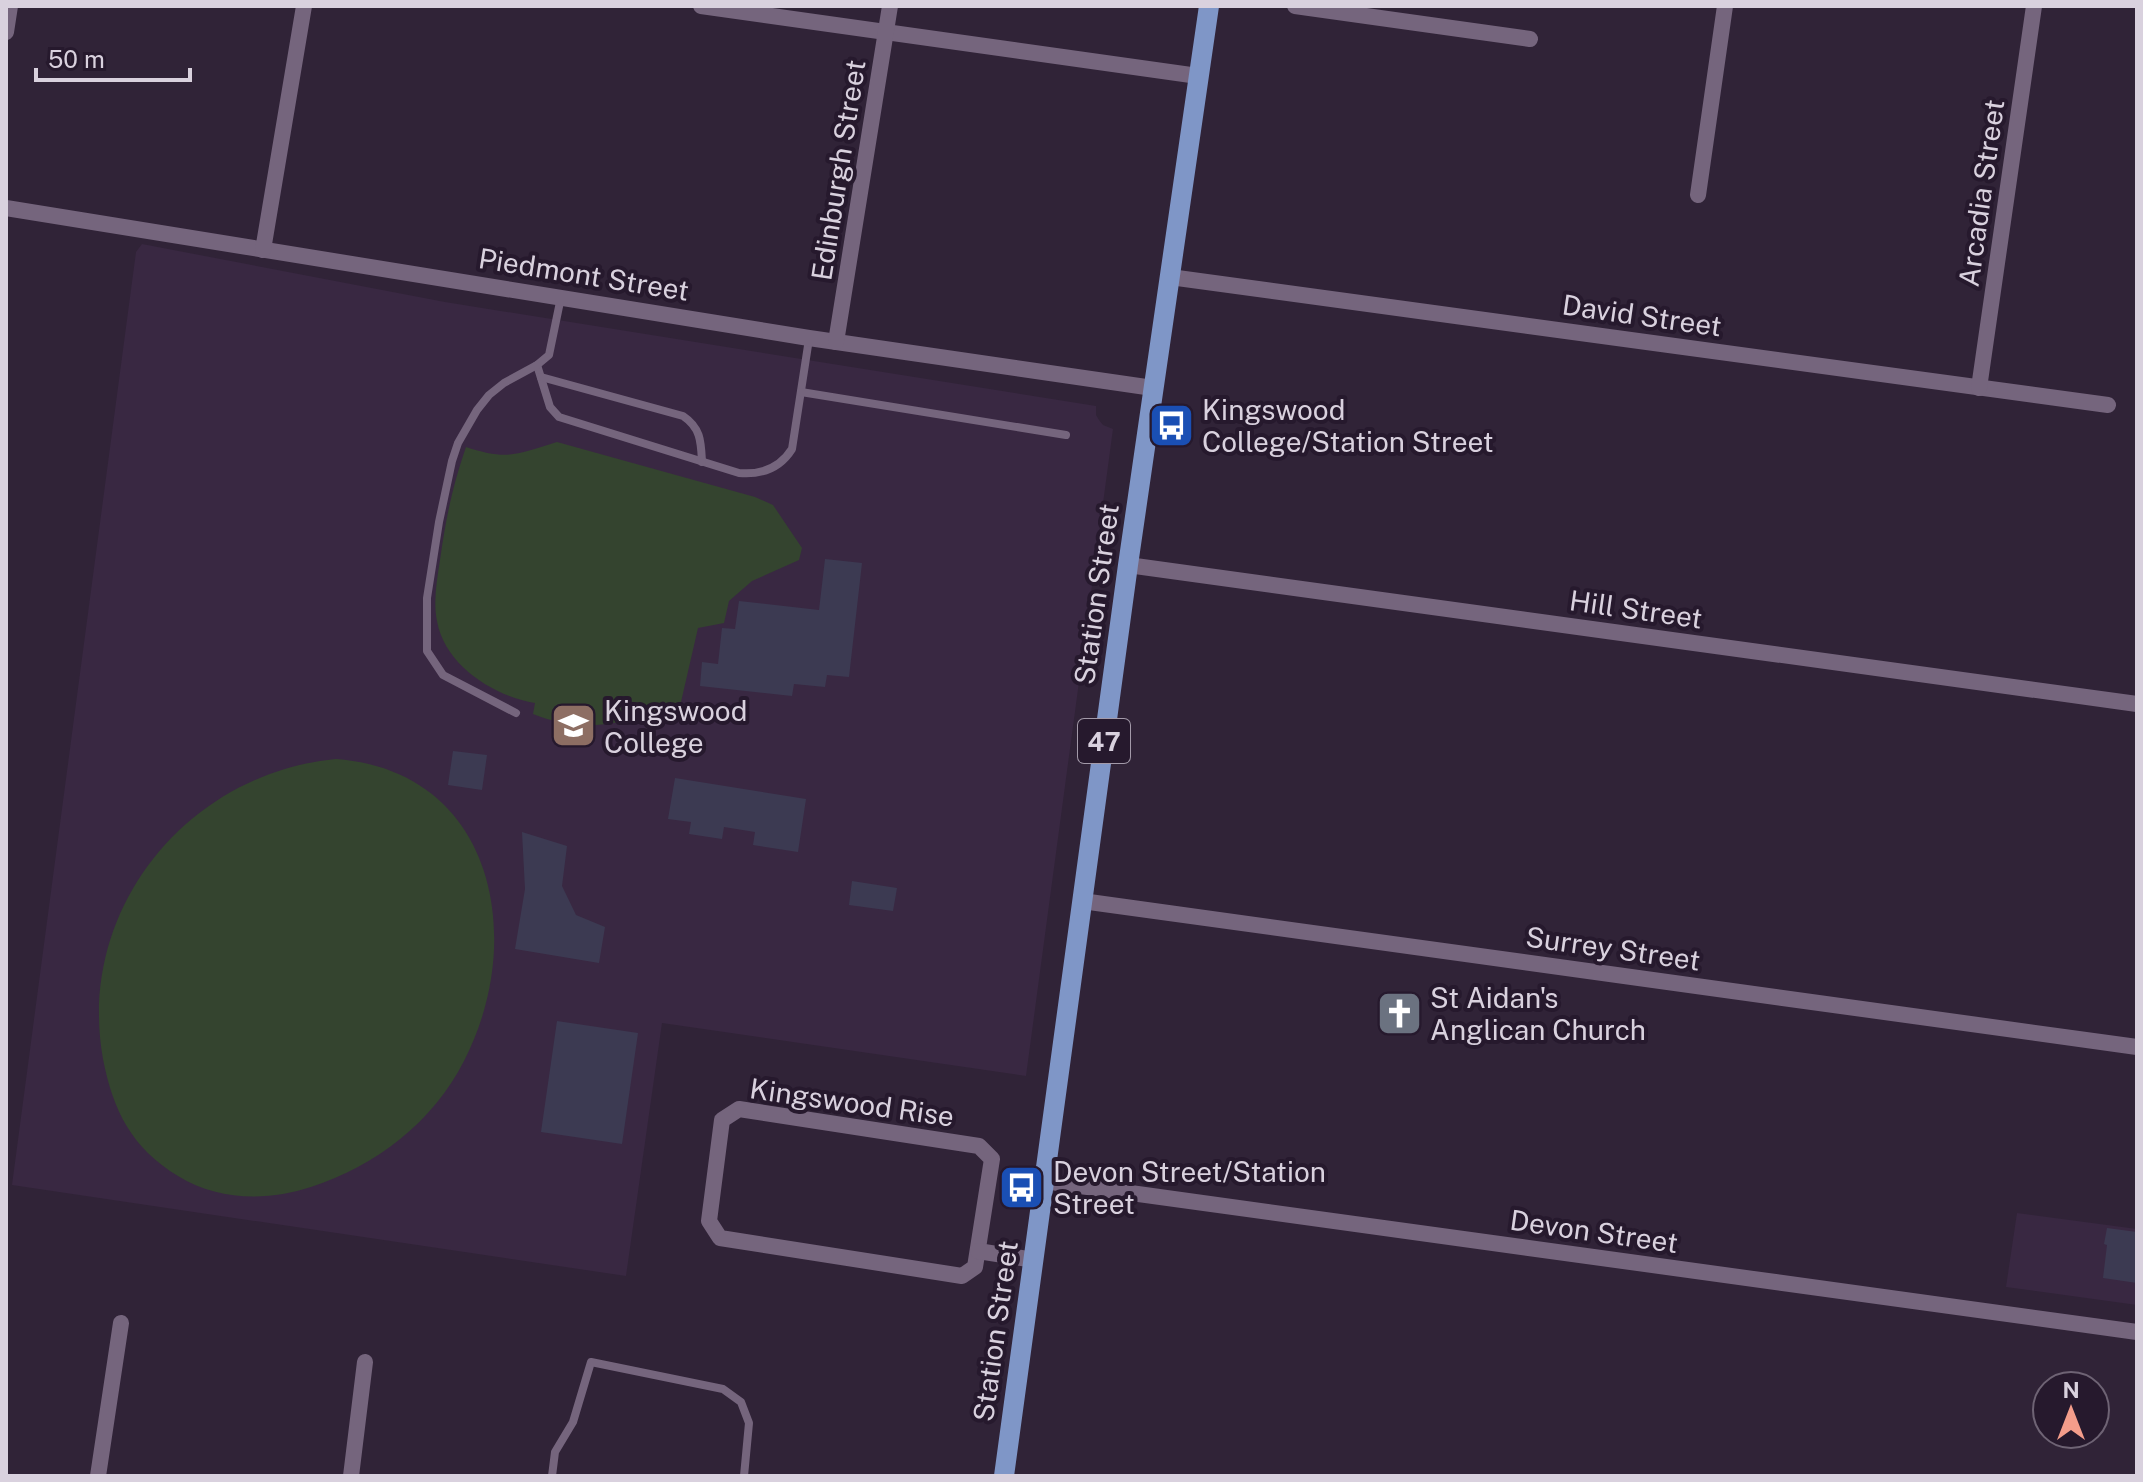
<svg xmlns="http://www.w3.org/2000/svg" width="2143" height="1482" font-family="'Public Sans',sans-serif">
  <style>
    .built { fill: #392842 }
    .green { fill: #34442f }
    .building { fill: #3c3a52 }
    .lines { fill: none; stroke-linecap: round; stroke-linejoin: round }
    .service { stroke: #75657d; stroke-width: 8 }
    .minor { stroke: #75657d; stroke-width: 16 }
    .primary { stroke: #7f96c7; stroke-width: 20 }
    .labels { text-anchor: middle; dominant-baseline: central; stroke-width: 8; stroke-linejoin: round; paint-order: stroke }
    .shield { fill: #26192d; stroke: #a39aa9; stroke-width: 2 }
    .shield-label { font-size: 26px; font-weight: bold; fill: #d9d1de }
    .street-label { font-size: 28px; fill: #d9d1de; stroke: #26192d }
    .poi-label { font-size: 28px; fill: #d9d1de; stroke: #26192d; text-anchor: start }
  </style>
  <rect width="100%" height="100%" fill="#302337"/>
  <g class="built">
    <path d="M142,244L445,302L1096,406V415L1099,420L1103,425L1113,429L1026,1076L662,1023L626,1276L12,1185L136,252Z"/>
    <path d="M2017,1213L2137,1229V1305L2006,1287Z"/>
  </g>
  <g class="green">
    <path d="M557,442L755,497L773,505L802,548L799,560L752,581L729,601L724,623L698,628L678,715C666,723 655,720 641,720C626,720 611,724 596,725C574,727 554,722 533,714L535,703C494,696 445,666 437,621C433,601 437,580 440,560C446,518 452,488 466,447C508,461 517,454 557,442Z"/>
    <path d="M336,759C495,771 527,939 464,1061C433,1122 376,1166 311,1187C268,1201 218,1201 178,1176C132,1148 113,1111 103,1059C76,909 188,773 336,759Z"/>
  </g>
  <g class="building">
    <path d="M825,559L862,563L849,677L827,675L825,687L794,684L792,696L700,686L702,662L718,664L722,628L735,629L739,601L819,610Z"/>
    <path d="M453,751L487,755L482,790L448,785Z"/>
    <path d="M675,778L806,799L798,852L753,845L755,832L724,827L722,839L689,834L691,822L668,819Z"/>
    <path d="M522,832L567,846L562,886L576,915L605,927L599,963L515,949L525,889Z"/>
    <path d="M852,881L897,888L893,911L849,905Z"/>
    <path d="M557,1021L638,1033L622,1144L541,1132Z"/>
    <path d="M2107,1228L2137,1232V1283L2103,1278L2107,1245L2104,1244Z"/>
  </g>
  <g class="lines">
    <g class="service">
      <path d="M537,365L550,407L559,417L739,473C762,475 780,468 792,449L809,339"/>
      <path d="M541,377L683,416C701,428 701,442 702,462"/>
      <path d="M801,392L1066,435"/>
      <path d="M516,713L443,675L427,651V598L439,522L452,461L458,443L477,410L489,395L504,383L537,365L549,355L561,297"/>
      <path d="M552,1476L555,1452L573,1422L591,1362L723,1389L741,1402L749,1423L744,1476"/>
    </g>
    <g class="minor">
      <path d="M701,6L1198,76"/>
      <path d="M1295,6L1530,39"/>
      <path d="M6,32L10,6"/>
      <path d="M1698,195L1725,6"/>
      <path d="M6,208L809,338L1153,388"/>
      <path d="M263,250L304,6"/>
      <path d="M1170,277L2108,405"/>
      <path d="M836,342L890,6"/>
      <path d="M1979,388L2034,6"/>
      <path d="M1128,565L2137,704"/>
      <path d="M1082,901L2137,1047"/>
      <path d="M739,1109L979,1146L992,1159L975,1267L962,1276L720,1238L709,1221L722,1120Z"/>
      <path d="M1044,1181L2137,1332"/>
      <path d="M978,1251L1034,1260"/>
      <path d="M98,1476L121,1323"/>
      <path d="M351,1476L365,1362"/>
    </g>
    <path class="primary" d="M1004,1476L1128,565L1209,6"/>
  </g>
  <defs>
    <symbol id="bus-square" viewBox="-11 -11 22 22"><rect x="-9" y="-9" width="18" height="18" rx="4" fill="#1a4fb4" stroke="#26192d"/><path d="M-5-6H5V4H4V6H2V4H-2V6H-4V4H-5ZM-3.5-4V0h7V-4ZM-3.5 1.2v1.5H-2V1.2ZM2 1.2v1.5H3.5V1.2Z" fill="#fff"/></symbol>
    <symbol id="school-square" viewBox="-11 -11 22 22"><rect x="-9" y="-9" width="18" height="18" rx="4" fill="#8d6e63" stroke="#26192d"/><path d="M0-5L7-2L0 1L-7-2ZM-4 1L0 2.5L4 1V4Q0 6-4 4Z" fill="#fff"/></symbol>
    <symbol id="church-square" viewBox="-11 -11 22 22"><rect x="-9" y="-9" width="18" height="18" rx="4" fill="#6b7280" stroke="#26192d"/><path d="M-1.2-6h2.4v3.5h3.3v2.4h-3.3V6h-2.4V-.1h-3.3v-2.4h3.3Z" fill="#fff"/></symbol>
  </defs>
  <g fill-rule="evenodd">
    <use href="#bus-square" x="1146" y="400" width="51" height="51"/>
    <use href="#school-square" x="548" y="700" width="51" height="51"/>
    <use href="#church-square" x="1374" y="988" width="51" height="51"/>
    <use href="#bus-square" x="996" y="1162" width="51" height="51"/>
  </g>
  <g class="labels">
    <rect class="shield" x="1078" y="719" width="52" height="44" rx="6"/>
    <g class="shield-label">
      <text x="1104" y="741">47</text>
    </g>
    <g class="street-label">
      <text transform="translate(838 170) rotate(-81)">Edinburgh Street</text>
      <text transform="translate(1981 193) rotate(-82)">Arcadia Street</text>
      <text transform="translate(584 274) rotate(9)">Piedmont Street</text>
      <text transform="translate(1642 315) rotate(8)">David Street</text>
      <text transform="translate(1096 594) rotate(-82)">Station Street</text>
      <text transform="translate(1636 609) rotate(8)">Hill Street</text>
      <text transform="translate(1613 948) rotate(8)">Surrey Street</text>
      <text transform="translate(852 1102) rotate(8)">Kingswood Rise</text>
      <text transform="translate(1594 1231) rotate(8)">Devon Street</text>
      <text transform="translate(995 1331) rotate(-82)">Station Street</text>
    </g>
    <g class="poi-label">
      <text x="1202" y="409">Kingswood<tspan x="1202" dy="32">College/Station Street</tspan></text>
      <text x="604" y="710">Kingswood<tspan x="604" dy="32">College</tspan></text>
      <text x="1430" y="997">St Aidan's<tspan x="1430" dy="32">Anglican Church</tspan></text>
      <text x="1053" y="1171">Devon Street/Station<tspan x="1053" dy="32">Street</tspan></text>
    </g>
  </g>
  <rect width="2143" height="1482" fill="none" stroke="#d9d1de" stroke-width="16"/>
  <g transform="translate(2071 1410)"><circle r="38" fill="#26192d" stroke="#6e6374" stroke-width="2"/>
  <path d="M0-6L14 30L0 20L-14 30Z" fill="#f49d8b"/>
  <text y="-12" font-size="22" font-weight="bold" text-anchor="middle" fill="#d9d1de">N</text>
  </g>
  <path d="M36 68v12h154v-12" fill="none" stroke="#d9d1de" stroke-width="4"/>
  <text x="48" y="68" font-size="24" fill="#d9d1de" stroke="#26192d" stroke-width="6" paint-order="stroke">50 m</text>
</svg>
